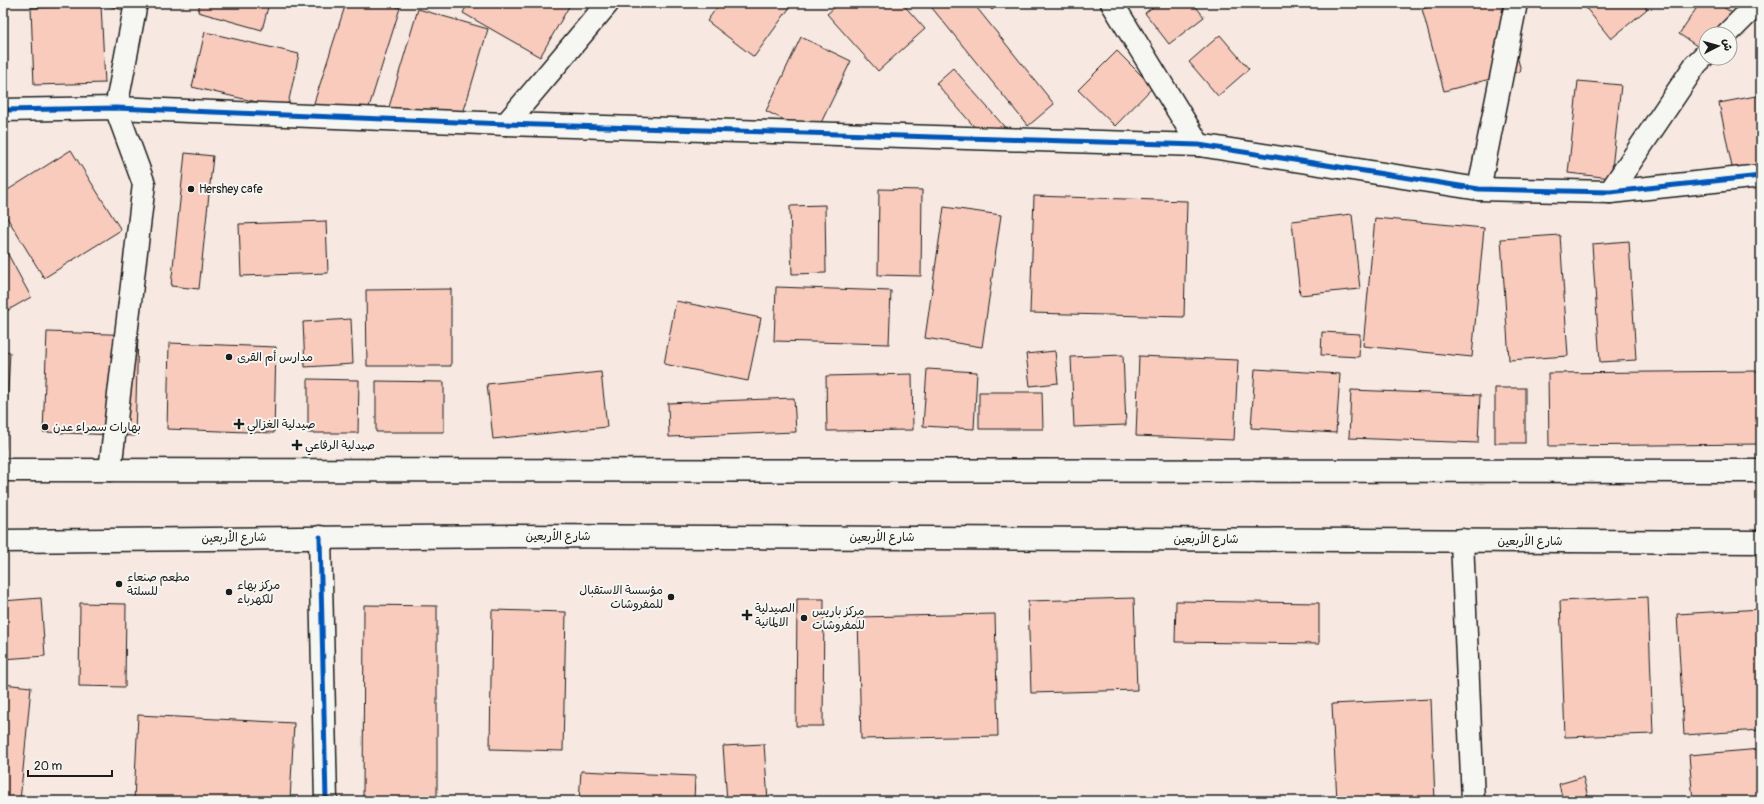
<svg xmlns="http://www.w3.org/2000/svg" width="1764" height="804" font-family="Pangolin,'Playpen Sans Arabic',sans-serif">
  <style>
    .building { fill: #f9cbbd; stroke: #1c1c1c }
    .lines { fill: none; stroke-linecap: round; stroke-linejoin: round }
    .minor-casing { stroke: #1c1c1c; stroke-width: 25 }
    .major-casing { stroke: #1c1c1c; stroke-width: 25 }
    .minor { stroke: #f6f6f2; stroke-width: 22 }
    .major { stroke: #f6f6f2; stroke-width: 22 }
    .cycleway-casing { stroke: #f6f6f2; stroke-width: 8 }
    .cycleway { stroke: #0057b8; stroke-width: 5 }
    .poi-dot { fill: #1c1c1c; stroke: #f6f6f2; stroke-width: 1.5 }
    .labels { text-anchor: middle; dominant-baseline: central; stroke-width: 4; stroke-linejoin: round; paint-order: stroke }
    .poi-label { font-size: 12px; fill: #1c1c1c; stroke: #f6f6f2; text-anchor: start }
    .street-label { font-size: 12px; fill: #1c1c1c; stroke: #f6f6f2 }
  </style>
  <rect width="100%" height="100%" fill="#f7e9e2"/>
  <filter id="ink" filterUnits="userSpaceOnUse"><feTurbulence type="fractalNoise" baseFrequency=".025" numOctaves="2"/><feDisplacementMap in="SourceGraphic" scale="8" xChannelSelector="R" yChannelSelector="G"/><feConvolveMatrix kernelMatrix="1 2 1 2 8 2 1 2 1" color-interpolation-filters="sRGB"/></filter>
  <g filter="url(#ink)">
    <g class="building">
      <path d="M99,3H129L126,11Z"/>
      <path d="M200,3H269L262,30L198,12Z"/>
      <path d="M346,3H385L400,8L364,123L313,106Z"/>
      <path d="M468,3H571L540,57L463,13Z"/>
      <path d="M720,3H793L754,57L707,21Z"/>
      <path d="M840,3H902L925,29L878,71L827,14Z"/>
      <path d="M928,3H973L1054,104L1028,126Z"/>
      <path d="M985,3H1000L992,10Z"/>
      <path d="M1158,3H1193L1204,17L1169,44L1145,13Z"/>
      <path d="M1445,3H1503L1521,71L1444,91L1422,9Z"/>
      <path d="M1582,3H1642L1647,9L1611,39Z"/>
      <path d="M1700,3H1717L1743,20L1730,34H1706V52L1679,34Z"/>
      <path d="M101,5L105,83L34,85L31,8Z"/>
      <path d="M418,9L488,29L459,127L389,107Z"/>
      <path d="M205,32L299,54L287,109L192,87Z"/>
      <path d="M1220,35L1249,69L1218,96L1189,62Z"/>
      <path d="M801,37L851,61L815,135L766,111Z"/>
      <path d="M1117,51L1153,87L1115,126L1078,90Z"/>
      <path d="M953,68L1009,132L992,147L936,83Z"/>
      <path d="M1578,81L1621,85L1611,178L1568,173Z"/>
      <path d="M1761,95V166L1733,172L1719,103Z"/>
      <path d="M71,150L121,230L44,278L3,211V193Z"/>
      <path d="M185,153L213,156L199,289L171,286Z"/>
      <path d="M879,189L922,190L921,276L878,275Z"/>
      <path d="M1034,196L1187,201L1184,317L1030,313Z"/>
      <path d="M825,205L826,273L792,274L790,206Z"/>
      <path d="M944,207L1001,215L982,347L925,338Z"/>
      <path d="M1352,214L1360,289L1300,295L1292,221Z"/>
      <path d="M1375,218L1484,228L1472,357L1363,346Z"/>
      <path d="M326,221L328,273L241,276L239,224Z"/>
      <path d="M1560,235L1568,356L1509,360L1501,239Z"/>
      <path d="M1629,241L1636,360L1600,362L1592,244Z"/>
      <path d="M3,245L31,297L3,313Z"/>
      <path d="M776,287L891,291L889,344L774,341Z"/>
      <path d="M451,289V366H367L366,290Z"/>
      <path d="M676,301L761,318L748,381L664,364Z"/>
      <path d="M351,319L353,364L305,367L303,322Z"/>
      <path d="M47,332L138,335L135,436L43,432Z"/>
      <path d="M1322,332L1360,334L1359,357L1321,355Z"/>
      <path d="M169,343L276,347L274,433L167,429Z"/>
      <path d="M3,351L10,352L5,449H3Z"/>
      <path d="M1055,351L1058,383L1030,386L1026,354Z"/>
      <path d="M1123,355L1126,425L1074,427L1071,357Z"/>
      <path d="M1139,356L1238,360L1234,440L1136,436Z"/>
      <path d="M927,369L977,372L974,429L923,426Z"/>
      <path d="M1255,369L1340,374L1336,433L1251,428Z"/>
      <path d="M1761,371V444L1549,446L1548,373Z"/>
      <path d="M601,372L607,427L493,439L487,384Z"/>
      <path d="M912,374L913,430L827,431L826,376Z"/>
      <path d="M308,379L359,380L358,433H308Z"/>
      <path d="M376,381L444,382V432H376Z"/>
      <rect x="1495" y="388" width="30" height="55"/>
      <path d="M1351,390L1480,395L1478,443L1349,438Z"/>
      <path d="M979,392H1042L1043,429H979Z"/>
      <path d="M794,398L796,432L669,437L668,403Z"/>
      <path d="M1648,597L1653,734L1565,737L1560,601Z"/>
      <path d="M41,598L45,656L3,659V601Z"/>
      <path d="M1134,598L1137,690L1031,693L1028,601Z"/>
      <path d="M797,599H824L823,726H796Z"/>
      <path d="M1176,601L1319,603V644L1175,642Z"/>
      <path d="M80,603L126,604L125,687L79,686Z"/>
      <path d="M364,605L437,606V801H363Z"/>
      <path d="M1761,609V730L1684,735L1677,614Z"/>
      <path d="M492,610L566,612L563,751L490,749Z"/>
      <path d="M995,614L998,736L861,739L858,617Z"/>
      <path d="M3,684L31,687L20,801H3Z"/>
      <path d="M1431,699L1435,801H1337L1332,704Z"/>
      <path d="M138,715L294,723L290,801H134Z"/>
      <path d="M764,744L768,801H727L723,746Z"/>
      <path d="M1761,749V801H1693L1689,755Z"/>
      <path d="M581,771L695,776L694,801H579Z"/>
      <path d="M1583,777L1589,801H1563L1559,784Z"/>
    </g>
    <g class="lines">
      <defs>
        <g id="minor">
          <path d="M1112,3L1199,145"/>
          <path d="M1727,34L1758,3"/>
          <path d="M3,110L116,108L506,124L1199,145L1479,189L1610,192L1761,176"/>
          <path d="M506,124L608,3"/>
          <path d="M1479,189L1516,3"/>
          <path d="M1610,192L1696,64L1706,54"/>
          <path d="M110,470L144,184L116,108L136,3"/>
          <path d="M320,537L326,801"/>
          <path d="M1462,540L1473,801"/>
        </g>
        <g id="major">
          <path d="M3,470L1761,471"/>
          <path d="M3,541L514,536L1761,542"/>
        </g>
      </defs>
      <use href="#minor" class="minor-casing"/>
      <use href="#major" class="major-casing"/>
      <use href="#minor" class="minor"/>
      <use href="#major" class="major"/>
      <defs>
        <g id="cycleway">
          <path d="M3,110L116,108L506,124L1199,145L1479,189L1610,192L1761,176"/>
          <path d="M320,537L326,801"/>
        </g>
      </defs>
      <use href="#cycleway" class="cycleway-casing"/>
      <use href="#cycleway" class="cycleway"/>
    </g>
  </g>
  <g class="poi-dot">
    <circle cx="191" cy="189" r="4"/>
    <circle cx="229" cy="357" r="4"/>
    <path d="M237 418h4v4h4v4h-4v4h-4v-4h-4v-4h4z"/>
    <circle cx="45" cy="427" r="4"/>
    <path d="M295 439h4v4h4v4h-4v4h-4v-4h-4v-4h4z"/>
    <circle cx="119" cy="584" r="4"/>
    <circle cx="229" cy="592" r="4"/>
    <circle cx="671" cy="597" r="4"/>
    <path d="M745 609h4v4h4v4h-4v4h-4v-4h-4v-4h4z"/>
    <circle cx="804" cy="618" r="4"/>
  </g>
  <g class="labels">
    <g class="poi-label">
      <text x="199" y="189">Hershey cafe</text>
      <text x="237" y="357">مدارس أم القرى</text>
      <text x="247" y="424">صيدلية الغزالي</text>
      <text x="53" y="427">بهارات سمراء عدن</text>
      <text x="305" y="445">صيدلية الرفاعي</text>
      <text x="127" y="577">مطعم صنعاء<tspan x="127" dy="14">للسلتة</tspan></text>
      <text x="237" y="585">مركز بهاء<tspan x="237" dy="14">للكهرباء</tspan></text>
      <text x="663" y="590" text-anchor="end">مؤسسة الاستقبال<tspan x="663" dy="14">للمفروشات</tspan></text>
      <text x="755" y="608">الصيدلية<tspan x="755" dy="14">الالمانية</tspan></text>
      <text x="812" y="611">مركز باريس<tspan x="812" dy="14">للمفروشات</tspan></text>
    </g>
    <g class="street-label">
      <text x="558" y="536">شارع الأربعين</text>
      <text x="882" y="537">شارع الأربعين</text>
      <text transform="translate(234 538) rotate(-1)">شارع الأربعين</text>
      <text x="1206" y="539">شارع الأربعين</text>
      <text x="1530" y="541">شارع الأربعين</text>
    </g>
  </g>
  <rect width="1764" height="804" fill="none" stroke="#f6f6f2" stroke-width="16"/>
  <rect x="8" y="8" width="1748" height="788" fill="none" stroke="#1c1c1c" stroke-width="1.5" filter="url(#ink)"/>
  <g transform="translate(1718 46) rotate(84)"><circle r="19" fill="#f6f6f2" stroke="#9f9f9c"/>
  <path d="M0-3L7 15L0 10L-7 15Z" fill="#1c1c1c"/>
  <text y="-6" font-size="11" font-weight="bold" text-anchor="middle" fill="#1c1c1c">ش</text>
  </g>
  <path d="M28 770v6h84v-6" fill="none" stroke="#1c1c1c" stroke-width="2"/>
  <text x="34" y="770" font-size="12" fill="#1c1c1c" stroke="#f6f6f2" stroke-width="3" paint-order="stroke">20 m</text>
</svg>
